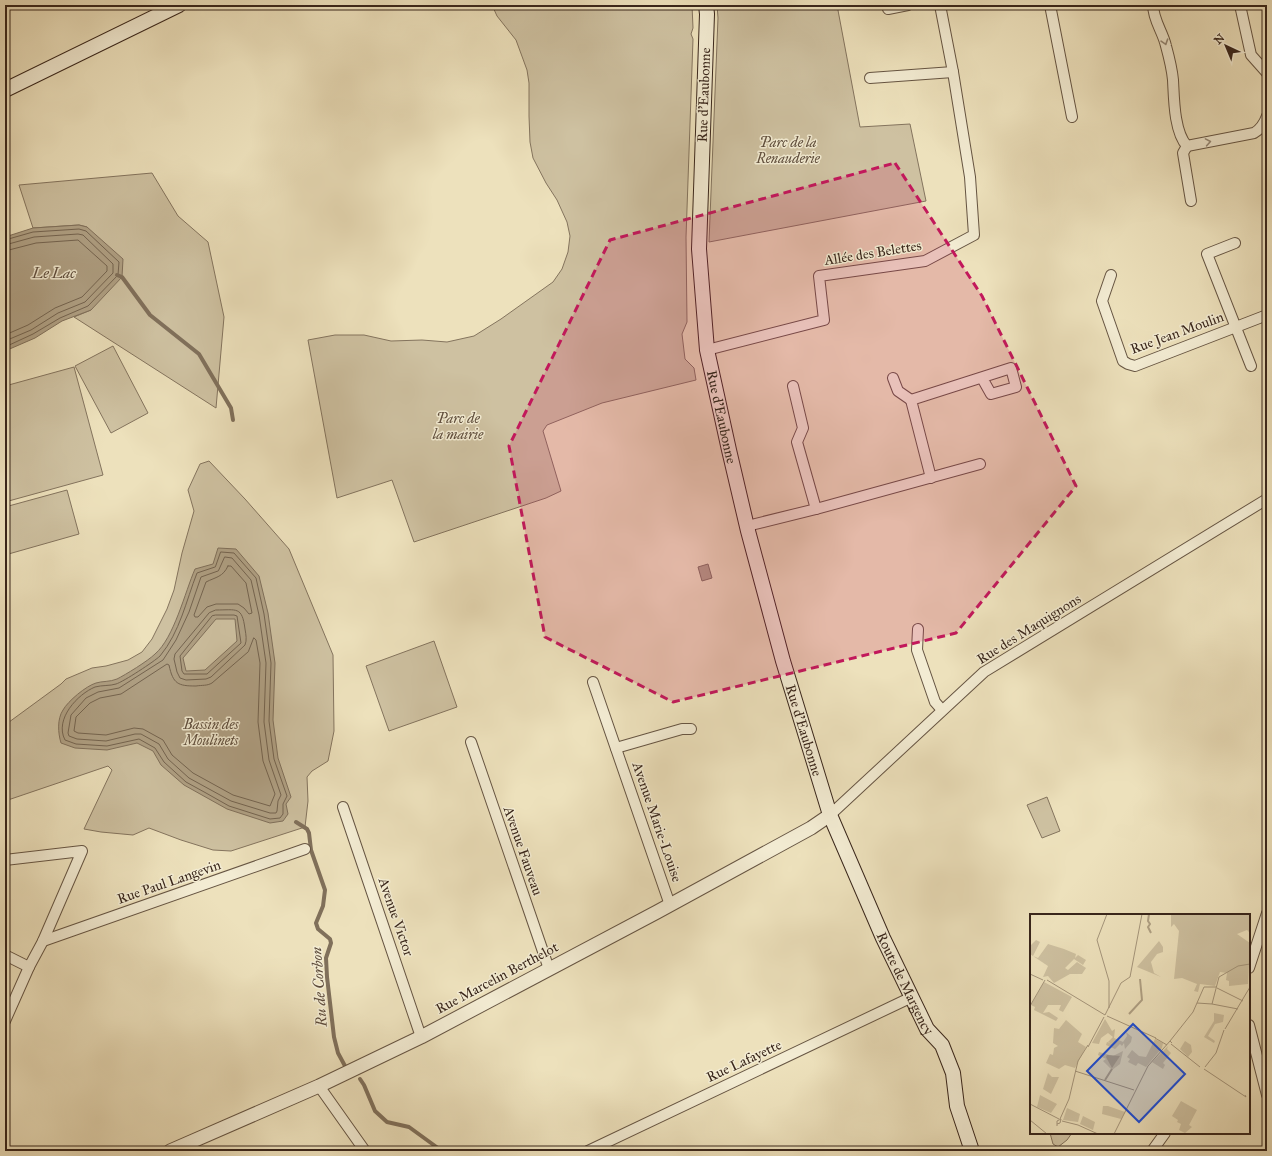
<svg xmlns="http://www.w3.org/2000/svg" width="1272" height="1156" font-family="'IM FELL Great Primer',serif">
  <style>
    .green { fill: #cec1a1; stroke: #84745e }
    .water { fill: #b0a185; stroke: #80705b; fill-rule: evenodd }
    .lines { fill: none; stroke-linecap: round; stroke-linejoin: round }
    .shore { stroke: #746450; stroke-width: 1 }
    .stream { stroke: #80705b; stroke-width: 4 }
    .minor-casing { stroke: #665543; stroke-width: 12 }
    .tertiary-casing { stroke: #665543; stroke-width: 15 }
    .secondary-casing { stroke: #39261b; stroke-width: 16 }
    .minor { stroke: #f3ecd3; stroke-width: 10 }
    .tertiary { stroke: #f3ecd3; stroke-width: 13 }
    .secondary { stroke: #f3ecd3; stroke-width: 14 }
    .oneway { stroke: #968977 }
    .marked { fill: #c2185b; fill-opacity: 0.2; stroke: #c2185b; stroke-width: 3; stroke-dasharray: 8 5; stroke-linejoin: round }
    .labels { text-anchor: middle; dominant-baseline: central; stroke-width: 3; stroke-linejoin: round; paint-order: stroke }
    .street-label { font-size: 14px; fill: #39261b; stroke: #f3ecd3 }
    .park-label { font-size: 14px; font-style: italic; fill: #5e4d3c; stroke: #f3ecd3 }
    .water-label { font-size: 15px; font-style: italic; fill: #5d4b3b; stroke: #f3ecd3 }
    .inset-river { fill: none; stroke: #b0a185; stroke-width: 2 }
    .inset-road { fill: none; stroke: #a5967c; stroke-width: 1 }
    .view { fill: #1d4ed8; fill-opacity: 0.15; stroke: #1d4ed8; stroke-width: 2 }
    .inset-edge { fill: none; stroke: #39261b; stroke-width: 2 }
  </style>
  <rect width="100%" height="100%" fill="#ede1bc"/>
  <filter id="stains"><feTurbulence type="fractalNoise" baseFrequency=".005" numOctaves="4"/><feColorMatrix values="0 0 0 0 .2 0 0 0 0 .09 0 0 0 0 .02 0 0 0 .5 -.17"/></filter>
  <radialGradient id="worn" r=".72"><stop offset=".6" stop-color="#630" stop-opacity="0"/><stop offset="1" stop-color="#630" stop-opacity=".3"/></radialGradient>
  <g class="green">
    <path d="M492,5H692L693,28L691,34L693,39L686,237L687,322L682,334L685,359L694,368L696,380L602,403L547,425L543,431L561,491L546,498L414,542L392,480L337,498L308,340L335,335H364L391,341L422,340L447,342L474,336L501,319L553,282L562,269L568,252L570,236L567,222L557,200L546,183L533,158L530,142L529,116V83L527,70L516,40L497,16Z"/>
    <path d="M717,5H837L860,127L910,124L926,201L709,242L718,18Z"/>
    <path d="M152,173L178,216L208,242L224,317L216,408L74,317L91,310L87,227L79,225L33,228L19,185Z"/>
    <path d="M113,346L148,413L111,433L75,366Z"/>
    <path d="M74,367L103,475L5,502V386Z"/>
    <path d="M209,461L245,499L289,549L333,655L334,731L328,761L312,771L307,777L308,801L305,827L231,851L213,850L181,840L149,828L133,835L101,832L84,829L112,770L108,766L5,801V725L61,684L66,679L92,668L106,666L128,660L142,652L152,639L167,609L174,590L182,553L194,511L188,490L200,464Z"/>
    <path d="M67,490L79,534L5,555V507Z"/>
    <path d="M434,641L457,707L389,731L366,666Z"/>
    <path d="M1047,797L1060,831L1042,838L1027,805Z"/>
    <path d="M1050,1133H1072L1067,1140L1058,1147L1053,1144Z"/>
  </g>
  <g class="water">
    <path d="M79,225L87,227L123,259L122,277L91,310L62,321L35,338L5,351V237L33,228Z"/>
    <path d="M218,548L236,549L259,576L268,613L275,663L273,720L278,758L291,797L286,804L288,814L283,821L270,823L227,809L184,785L161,765L153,751L137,743L107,750L75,748L61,743C58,733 57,719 63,710C68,701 86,686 96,683C102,681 110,682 117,679C125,675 148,661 155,654C174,638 185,592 195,569L213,564ZM216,619H235L237,641L205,670L186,671L183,658Z"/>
    <path d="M708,564L712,578L702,581L698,567Z"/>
  </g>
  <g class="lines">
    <g class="shore">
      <path d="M5,240L33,232L79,229L86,231L119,262L118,275L88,306L60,318L33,334L5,347"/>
      <path d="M5,245L34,237L78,234L83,235L113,264V273L85,302L58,313L31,330L5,341"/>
      <path d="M5,251L36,243L78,240L107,266V271L82,297L55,308L28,325L5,335"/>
      <path d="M221,552L234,553L256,578L264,614L271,663L269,721L274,759L287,796L283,804V814L280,818L270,819L229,806L206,793L186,782L164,762L155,748L139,739L107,746L76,744L65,740C54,719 78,694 95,687C102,685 110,686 116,684C123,682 155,661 160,656C180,632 186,601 197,573L215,567Z"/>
      <path d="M225,557L232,558L251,580L259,615L266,663L264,722L269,760L281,795L278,801L277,811L276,813H270L231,801L189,778L168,759L159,744L141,734H135L106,741L77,739L69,736L68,733L71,715L86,698L98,692L119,688L163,660L176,640L189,612L201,577L218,571Z"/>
      <path d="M228,566H231L246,583L252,613L249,614L244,608L238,604H216L207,607L198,617H195L194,615L206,582C216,577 223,577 228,566Z"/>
      <path d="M216,610C237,610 242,606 245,629C246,635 247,640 245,645L211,677L206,679L186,680L180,678L177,672L174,659L175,654L209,613Z"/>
      <path d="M216,615H234L237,616L241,643L207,674H184L182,671L180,656L212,616Z"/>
      <path d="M254,638L256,640L260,663L258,722L263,761L275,794L270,806L233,795L193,773L172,755L163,740L143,729L134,728L106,735L78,733L74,731L76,717L90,703L100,698L121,694L167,664L169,665C173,684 178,686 196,686C202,685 207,686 212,683L248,652Z"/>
    </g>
    <g class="stream">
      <path d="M117,275L122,277L150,315L199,354L231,408L233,420"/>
      <path d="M296,822L307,829L309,833L311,850L325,890L323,906L316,923L318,929L330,939L331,943L326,958L327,977L334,1037L338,1053L345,1066"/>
      <path d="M360,1079L364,1085L375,1111L387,1122L409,1127L442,1151"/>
    </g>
    <defs>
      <g id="minor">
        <path d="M1050,5L1072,117"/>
        <path d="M1153,5C1153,20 1163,32 1166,46C1169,57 1172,69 1173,80C1174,98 1174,132 1187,146L1254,133C1261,129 1264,124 1267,116"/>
        <path d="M1240,5L1251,55L1267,73"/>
        <path d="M5,6V5"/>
        <path d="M888,9L908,5"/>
        <path d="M870,78L953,72"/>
        <path d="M1187,146L1183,153L1191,201"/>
        <path d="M1235,243L1207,254L1251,366"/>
        <path d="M1111,275L1102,301L1123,361L1128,364L1135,366L1267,315"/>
        <path d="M707,350L824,320L819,276L925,261L974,235L970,177L953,72L940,5"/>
        <path d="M893,378L898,391L911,400"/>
        <path d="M793,386L803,428L797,442L816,509"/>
        <path d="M931,478L911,400L1011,368L1016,387L991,394L982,378"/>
        <path d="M747,526L816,509L980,464"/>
        <path d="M918,629L917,650L935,702L942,710"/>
        <path d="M593,682L670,905"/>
        <path d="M471,742L549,969"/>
        <path d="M616,748L682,729H691"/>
        <path d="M343,807L421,1037"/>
        <path d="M830,815L984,672L1267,499"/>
        <path d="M5,860L82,851L43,941L29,967L5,1021"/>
        <path d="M43,941L305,849"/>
        <path d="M5,955L29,967"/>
        <path d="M1249,968L1267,913"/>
        <path d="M1249,1025L1267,1095"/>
        <path d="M319,1086L365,1151"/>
        <path d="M588,1151L912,997"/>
        <path d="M1152,1151L1165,1133"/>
      </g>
      <path id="tertiary" d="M170,1151L319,1086L421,1037L657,912L811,828L830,815"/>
      <g id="secondary">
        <path id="s1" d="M706,5L707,14L699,249L707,350L729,450L748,531L783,661L830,815L883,938L927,1029L942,1045L953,1073L957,1106L972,1151"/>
        <path d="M5,90L179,5"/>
      </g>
    </defs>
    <use href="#minor" class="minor-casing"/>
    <use href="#tertiary" class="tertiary-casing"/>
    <use href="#secondary" class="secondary-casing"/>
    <use href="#minor" class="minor"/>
    <use href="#tertiary" class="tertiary"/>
    <use href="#secondary" class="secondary"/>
  </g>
  <defs><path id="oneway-chevron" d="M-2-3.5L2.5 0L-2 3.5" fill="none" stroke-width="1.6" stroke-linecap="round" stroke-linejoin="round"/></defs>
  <g class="oneway">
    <use href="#oneway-chevron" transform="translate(1165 42) rotate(72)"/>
    <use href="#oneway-chevron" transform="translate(1208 142) rotate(-10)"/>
  </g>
  <path class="marked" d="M895,163L982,296L1076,486L956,633L673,702L545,637L509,446L610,240Z"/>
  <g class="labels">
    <g class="street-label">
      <text transform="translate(704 95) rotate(-88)">Rue d'Eaubonne</text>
      <text transform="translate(873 253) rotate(-9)">Allée des Belettes</text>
      <text transform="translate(1177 333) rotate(-20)">Rue Jean Moulin</text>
      <text stroke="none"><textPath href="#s1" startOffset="414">Rue d'Eaubonne</textPath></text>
      <text transform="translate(1029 629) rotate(-32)">Rue des Maquignons</text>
      <text stroke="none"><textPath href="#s1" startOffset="738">Rue d'Eaubonne</textPath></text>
      <text transform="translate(657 822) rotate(71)">Avenue Marie-Louise</text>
      <text transform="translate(523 851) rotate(71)">Avenue Fauveau</text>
      <text transform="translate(169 882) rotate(-19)">Rue Paul Langevin</text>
      <text transform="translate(396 917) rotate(71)">Avenue Victor</text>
      <text transform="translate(497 978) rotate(-28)">Rue Marcelin Berthelot</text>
      <text stroke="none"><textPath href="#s1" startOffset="1011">Route de Margency</textPath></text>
      <text transform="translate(744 1061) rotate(-25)">Rue Lafayette</text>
    </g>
    <g class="park-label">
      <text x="788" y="142">Parc de la<tspan x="788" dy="16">Renauderie</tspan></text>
      <text x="458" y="418">Parc de<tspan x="458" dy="16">la mairie</tspan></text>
      <text x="211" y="724">Bassin des<tspan x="211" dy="16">Moulinets</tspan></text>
    </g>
    <g class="water-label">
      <text x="54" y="273">Le Lac</text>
      <text transform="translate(319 987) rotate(-94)">Ru de Corbon</text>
    </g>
  </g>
  <g transform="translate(1030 914)">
    <rect width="220" height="220" fill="#ede1bc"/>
    <path d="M141,0H220V19L217,16L207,20L220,29L218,70L199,72V67L196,66L197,59L190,58L185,72L170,70L168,78L164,77L167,70L152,64L144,65L149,17L144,10L141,13ZM6,26L10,28L3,42L8,44L18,30L34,35L46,40L45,44L48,41L56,46L53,51L44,45L35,54L38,56L47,48L56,54L52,60H40L24,69L18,62L13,63L18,52L0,40V32ZM129,27L133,33V38L127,40L121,48L124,59L131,63L107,53ZM14,68L42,83L33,98L29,96L31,91H18L13,99L19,98L28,104L26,107L4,96L5,93L1,91ZM184,99L194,101L193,108L185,110L178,122L185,127L184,129L174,123L184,107ZM75,105L82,117L85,115L84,124L93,128L97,122L96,118L102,123L101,128L95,135L94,129L92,132L90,130L85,135L76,131L77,128L82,130L78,128L83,123L78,119L71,124L69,130L62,129ZM36,106L52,120L48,128L56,133L45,154L35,151L29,155L16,149L20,140L23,141L24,134L28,132L23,129L24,114L29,115ZM125,125L133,129L132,134L116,153L108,149L106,152L98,148L100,145L97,143L102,136L109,142L116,143ZM155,127L161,131L162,138L158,143L150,135ZM138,132L137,135L141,139L133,149L135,151L133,155L122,148ZM93,137L90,150L82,156L73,147L76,145L68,141L69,138L83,142ZM18,159L22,163H29L21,180L13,175ZM10,181L27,190L21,199L7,193ZM151,187L167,196L159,211L162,213L155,219L149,216L151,210L147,208L148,206L142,202ZM73,192H78L95,198L91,205L72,200ZM37,194L50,200L48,208L33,206ZM53,202L65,208L63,216L50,210Z" fill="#cec1a1"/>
    <path d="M77,141L90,142L82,154L76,143Z" fill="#b0a185"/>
    <path class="inset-river" d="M119,0L118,7L120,10L118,13L121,19M99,100L112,86L110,65M75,166L82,155"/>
    <path class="inset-road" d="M77,0L67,26L79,67V94M0,60L13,66M17,66L75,101M187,74L213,87M167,89L182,90L189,63L208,52L220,50M182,90L208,95M0,92L15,66M75,101L91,69L100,63L112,0M77,102L126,124M195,115L220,73M125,124L137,131M140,127L163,98L174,73H186M141,130L170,153M58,133L74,103M175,153L186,139L194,116M174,155L216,183L215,181M45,157L104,176M0,190L29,205M30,205L39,185L48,147L58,131M0,206L17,220M32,207L48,211L68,220M27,212V207L31,205L30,209L27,210M84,220L118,152L140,127L142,129"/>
    <path class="view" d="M103,110L155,160L109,208L57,157Z"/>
    <rect width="220" height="220" class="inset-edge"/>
  </g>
  <rect width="1272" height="1156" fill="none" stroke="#ede1bc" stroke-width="20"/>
  <rect x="6" y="6" width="1260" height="1144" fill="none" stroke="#39261b" stroke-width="2"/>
  <rect x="10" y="10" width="1252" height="1136" fill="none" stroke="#39261b"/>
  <g transform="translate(1226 46) rotate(316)" stroke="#f3ecd3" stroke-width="3" paint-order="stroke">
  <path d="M0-3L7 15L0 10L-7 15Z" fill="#39261b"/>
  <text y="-6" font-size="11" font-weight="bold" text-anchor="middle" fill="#39261b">N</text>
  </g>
  <rect width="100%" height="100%" filter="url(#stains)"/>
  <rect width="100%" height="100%" fill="url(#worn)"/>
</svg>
